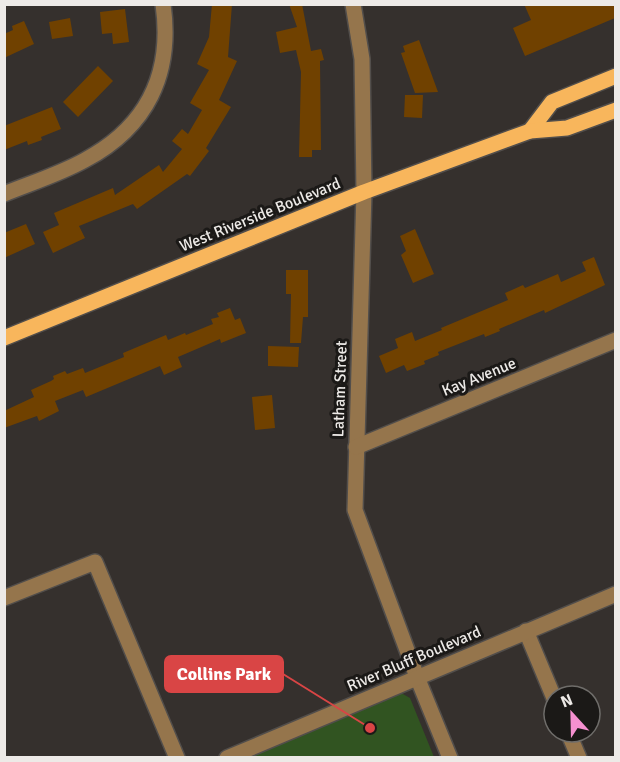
<svg xmlns="http://www.w3.org/2000/svg" width="620" height="762" font-family="Signika,sans-serif">
  <style>
    .green { fill: #315421 }
    .building { fill: #704100 }
    .lines { fill: none; stroke-linecap: round; stroke-linejoin: round }
    .minor-casing { stroke: #524e4b; stroke-width: 18 }
    .major-casing { stroke: #524e4b; stroke-width: 18 }
    .minor { stroke: #95754c; stroke-width: 15 }
    .major { stroke: #f8b65c; stroke-width: 15 }
    .labels { text-anchor: middle; dominant-baseline: central; stroke-width: 6; stroke-linejoin: round; paint-order: stroke }
    .street-label { font-size: 16px; fill: #edeae7; stroke: #1b1917 }
    .leader { fill: none; stroke: #d94545; stroke-width: 2 }
    .callout-dot { fill: #d94545; stroke: #1b1917; stroke-width: 2 }
    .callout { fill: #d94545; stroke: #d94545; stroke-width: 2 }
    .callout-label { font-size: 18px; text-anchor: middle; font-weight: bold; fill: #fff }
  </style>
  <rect width="100%" height="100%" fill="#35302d"/>
  <path class="green" d="M401,693L410,698L434,757L245,758Z"/>
  <g class="building">
    <path d="M212,4H232L228,57L237,61L219,100L231,107L206,148L209,151L190,176L187,174L137,209L133,204L79,226L85,238L53,253L43,232L59,225L54,213L113,188L115,195L159,165L163,172L182,149L172,141L182,129L188,134L202,110L190,103L209,70L197,64L209,37Z"/>
    <path d="M289,4H302L311,51L321,49L324,60L320,61L321,150H312V157H299L301,72L296,50L280,53L276,32L297,27Z"/>
    <path d="M524,4H615V18L525,56L513,28L531,20Z"/>
    <path d="M125,9L129,42L113,44L112,33L102,34L100,12Z"/>
    <path d="M70,18L73,36L52,39L49,22Z"/>
    <path d="M24,21L34,44L4,58V34L13,30L12,26Z"/>
    <path d="M419,40L438,92L415,93L401,53L405,52L403,46Z"/>
    <path d="M98,66L113,81L78,117L63,102Z"/>
    <path d="M405,95H423L422,118L404,117Z"/>
    <path d="M52,107L61,129L41,137L42,140L28,145L27,141L4,150V126Z"/>
    <path d="M26,224L35,244L4,258V233Z"/>
    <path d="M415,229L434,274L413,283L401,255L406,251L400,236Z"/>
    <path d="M594,257L605,285L545,313L544,310L499,329L500,331L485,337L484,334L438,352L439,355L424,361L425,364L407,371L404,365L386,373L379,356L398,348L395,339L412,332L415,341L442,330L441,328L508,300L505,293L523,285L525,288L558,274L561,282L586,271L582,262Z"/>
    <path d="M286,270H308V317H303L301,343H290L291,294H286Z"/>
    <path d="M230,308L235,320L240,318L246,333L221,343L220,339L178,357L182,367L164,375L160,366L86,397L83,390L55,401L59,411L39,421L37,416L4,428V411L34,397L31,390L51,381L54,379L53,376L65,371L67,374L83,368L85,373L124,357L123,353L166,335L168,340L185,333L186,335L213,324L211,319L219,317L217,313Z"/>
    <path d="M268,346L299,347L298,367L268,366Z"/>
    <path d="M272,395L275,428L255,430L252,397Z"/>
  </g>
  <g class="lines">
    <defs>
      <g id="minor">
        <path d="M353,4L362,59L364,192L355,510L417,677L450,758"/>
        <path d="M4,194C31,183 60,174 85,160C147,127 173,74 163,4"/>
        <path d="M356,447L616,340"/>
        <path d="M4,598L95,562L177,758"/>
        <path d="M526,631L554,698"/>
        <path d="M568,732L579,758"/>
        <path d="M227,758L616,594"/>
      </g>
      <g id="major">
        <path d="M530,131L552,102L616,76"/>
        <path d="M4,338L364,192L530,131L567,128L616,110"/>
      </g>
    </defs>
    <use href="#minor" class="minor-casing"/>
    <use href="#major" class="major-casing"/>
    <use href="#minor" class="minor"/>
    <use href="#major" class="major"/>
  </g>
  <g class="labels">
    <g class="street-label">
      <text transform="translate(260 215) rotate(-22)">West Riverside Boulevard</text>
      <text transform="translate(479 377) rotate(-22)">Kay Avenue</text>
      <text transform="translate(340 389) rotate(-88)">Latham Street</text>
      <text transform="translate(414 659) rotate(-23)">River Bluff Boulevard</text>
    </g>
  </g>
  <path class="leader" d="M370 728L283 674"/>
  <circle class="callout-dot" cx="370" cy="728" r="6"/>
  <rect class="callout" x="165" y="656" width="118" height="36" rx="6"/>
  <g class="callout-label">
    <text x="224" y="680">Collins Park</text>
  </g>
  <rect width="620" height="762" fill="none" stroke="#edeae7" stroke-width="12"/>
  <g transform="translate(572 714) rotate(338)"><circle r="28" fill="#1b1917" stroke="#6f6d6a" stroke-width="1.5"/>
  <path d="M0-4.5L10 22L0 15L-10 22Z" fill="#f690d0"/>
  <text y="-9" font-size="16" font-weight="bold" text-anchor="middle" fill="#edeae7">N</text>
  </g>
</svg>
